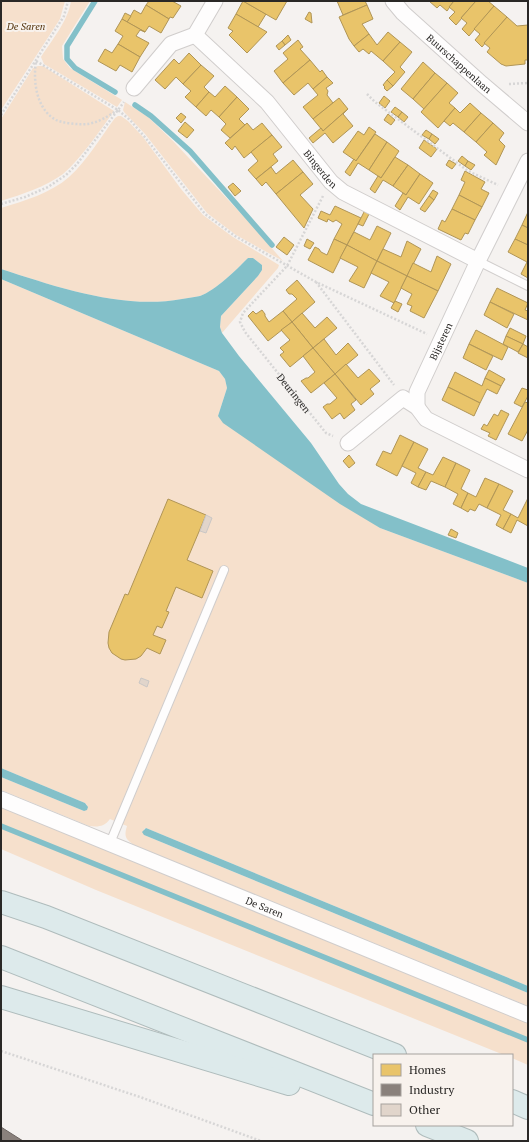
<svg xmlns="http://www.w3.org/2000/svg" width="529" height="1142" font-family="'PT Serif',serif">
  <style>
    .green { fill: #f6e0cc }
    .water { fill: #83c0c9 }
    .homes { fill: #e9c46a; stroke: #b09556 }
    .industry { fill: #8a817c; stroke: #6d6662 }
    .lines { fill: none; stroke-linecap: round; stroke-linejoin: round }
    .stream { stroke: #83c0c9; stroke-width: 5.5 }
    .building { fill: #e1d5cb; stroke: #cac7c5 }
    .service-casing { stroke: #d0cdcc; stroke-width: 10 }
    .minor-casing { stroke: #d0cdcc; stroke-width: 17 }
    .motorway-casing { stroke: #afbcbc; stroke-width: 24 }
    .path { stroke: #d7d6d6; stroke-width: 2.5; stroke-dasharray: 2 2; stroke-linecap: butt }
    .service { stroke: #fefdfd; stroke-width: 8 }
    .minor { stroke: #fefdfd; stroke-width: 15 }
    .motorway { stroke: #ddeaeb; stroke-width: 22 }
    .labels { text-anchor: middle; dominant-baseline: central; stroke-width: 4; stroke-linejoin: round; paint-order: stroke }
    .park-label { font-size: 10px; font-style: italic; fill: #523109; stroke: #f8f2ed }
    .street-label { font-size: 10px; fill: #2a2826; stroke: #f8f2ed }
  </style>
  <rect width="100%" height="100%" fill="#f5f2f0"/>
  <g class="green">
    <path d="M1,1H65L60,19L1,110Z"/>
    <path d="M71,1H90L62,46L63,59L70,68L122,100L117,107L44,64L41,57C52,40 68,21 71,1Z"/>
    <path d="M38,66H43L114,111C102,128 79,161 63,174C45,187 23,194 1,201V119L33,68Z"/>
    <path d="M125,102L148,117L173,141L248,221L283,261L236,235L207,213L145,134L124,112L123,110Z"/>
    <path d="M118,116H121L128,121L143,137L181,189L203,215L233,237L279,265L278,268L222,333L220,327L221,316L258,276L262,270V265L253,258H248C236,270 216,290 200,296C195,297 188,298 182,299C123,310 57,287 1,269V208C24,201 51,193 69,177C87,161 100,138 115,118Z"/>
    <path d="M1,279L219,371L225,379L227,388L218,416L380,528L528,583V986L146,828L144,829V835L528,993V1006L134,845C125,839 124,836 127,826L110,819C104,827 98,827 89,826L1,790V777L84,811L87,805L85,803L1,768Z"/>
    <path d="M1,806L528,1023V1065L512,1058V1055H504L96,890L1,849Z"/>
  </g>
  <g class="water">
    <path d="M248,258H253L262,265V270L258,276L221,316L220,327L222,333L239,356L311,443L339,484L348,494L361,504L528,568V583L380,528L340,504L223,423L218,416L227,388L225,379L219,371L1,279V269C57,287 123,310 182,299C188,298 195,297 200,296C216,290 236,270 248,258Z"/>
    <path d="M1,768L85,803L88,807L87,810L84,811L1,777Z"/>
    <path d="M146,828L528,986V993L144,835L142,832Z"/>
  </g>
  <g class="homes">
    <path d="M149,1H172L181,6L173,18L170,17L169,19L146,5Z"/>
    <path d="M243,1L266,14L258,27L236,14Z"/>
    <path d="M243,1H287L276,20Z"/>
    <path d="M337,1H365L367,5L343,15Z"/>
    <path d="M429,1H454L447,11L440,5L437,8Z"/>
    <path d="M454,1H476L461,18H462L456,25L449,18L455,12L449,7Z"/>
    <path d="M476,1H488L494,6L469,36L462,29L467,23L461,18Z"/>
    <path d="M146,5L169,19L161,33L149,26L145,32L127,22L134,10L141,14Z"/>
    <path d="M367,5L373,19L362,24L369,34L354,46L349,39L339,17Z"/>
    <path d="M494,6L507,17L482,47L475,40L480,34L474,29Z"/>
    <path d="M309,12L311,13L312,23L305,19Z"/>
    <path d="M125,13L131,16L127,22L122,19Z"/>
    <path d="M236,14L267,32L247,53L229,35L233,31L228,28Z"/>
    <path d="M507,17L517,26L528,25V60H525V64L506,66L501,64L487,52L490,48L484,43Z"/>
    <path d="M122,19L145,32L140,30L136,36L149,43L140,57L118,44L123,36L115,31Z"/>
    <path d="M388,32L400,42L383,61L371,51L369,54L363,49L359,52L354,46L369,34L377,45Z"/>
    <path d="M288,35L291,40L285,45L282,41Z"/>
    <path d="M298,40L303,47L300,49L310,60L283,83L274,71L288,59L283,53Z"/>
    <path d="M282,41L285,45L279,50L276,46Z"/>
    <path d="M400,42L412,52L400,67L405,72L393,86L387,80L395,72L383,61Z"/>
    <path d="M118,44L140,57L132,72L120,65L116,71L98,61L105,49L112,53Z"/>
    <path d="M189,53L201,65L183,84L176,77L165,89L155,80L174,59L179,64Z"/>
    <path d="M310,60L320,72L322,70L327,77L313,89L308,83L294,95L283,83Z"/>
    <path d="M423,62L435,73L413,99L401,89Z"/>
    <path d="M201,65L214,76L204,87L209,92L196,107L185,97L191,91L183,84Z"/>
    <path d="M435,73L447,83L424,109L413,99Z"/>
    <path d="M327,77L333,83L326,88L328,91L327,95L333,103L313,119L303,107L318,95L313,89Z"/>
    <path d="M387,80L393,86L387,91L384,88L385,87L383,85Z"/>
    <path d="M447,83L458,93L449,103L455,108L438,128L421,112Z"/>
    <path d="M225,86L237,97L219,117L211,110L206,116L196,107L209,92L215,97Z"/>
    <path d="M384,96L390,101L385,108L379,103Z"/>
    <path d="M237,97L249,109L239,119L245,125L230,138L221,130L226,124L219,117Z"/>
    <path d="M339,98L348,109L323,131L313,119Z"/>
    <path d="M470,103L481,113L464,132L453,123L450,126L444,121L455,108L460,113Z"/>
    <path d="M395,107L402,112L398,117L391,112Z"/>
    <path d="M348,109L343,114L353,126L333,143L325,133L313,143L309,138L321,128L323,131Z"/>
    <path d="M402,112L408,117L404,122L398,117Z"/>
    <path d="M181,113L186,117L181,123L176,118Z"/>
    <path d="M481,113L493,123L476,142L464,132Z"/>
    <path d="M388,114L395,120L391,125L384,120Z"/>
    <path d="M185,122L194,130L187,138L178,131Z"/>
    <path d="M247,123L253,130L262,123L272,135L244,158L235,146L232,150L225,143Z"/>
    <path d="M493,123L504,133L499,140L505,146L496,165L484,155L487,152L476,142Z"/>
    <path d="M369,127L376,132L356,161L343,152L358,131L364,135Z"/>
    <path d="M426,130L432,134L429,139L422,135Z"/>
    <path d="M375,134L387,142L369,170L358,163L350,176L345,172L354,159L356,161Z"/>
    <path d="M432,134L439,139L435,144L429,139Z"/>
    <path d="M272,135L282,147L273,154L278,161L256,179L248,170L258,161L251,152Z"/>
    <path d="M424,140L437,149L431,157L419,148Z"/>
    <path d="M387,142L399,151L381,178L369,170Z"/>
    <path d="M462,156L468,161L465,166L458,161Z"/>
    <path d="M395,157L408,165L393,186L383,180L375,193L370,189L378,176L381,178Z"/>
    <path d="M293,160L303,172L276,194L266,182L262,186L256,179L271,167L276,174Z"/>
    <path d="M449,160L456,164L452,169L446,165Z"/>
    <path d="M468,161L475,165L471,170L465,166Z"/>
    <path d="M408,165L420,174L406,195L393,186Z"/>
    <path d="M465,171L485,182L481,189L489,193L482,207L459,195L465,182L461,180Z"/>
    <path d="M303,172L313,184L300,195L313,209L304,228L276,194Z"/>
    <path d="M420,174L433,183L419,204L408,197L400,210L395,206L403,193L406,195Z"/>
    <path d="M233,183L241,191L235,196L228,187Z"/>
    <path d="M433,190L438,193L434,200L429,196Z"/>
    <path d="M459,195L482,207L475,220L452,209Z"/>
    <path d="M429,196L434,200L425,212L420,209Z"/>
    <path d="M335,206L361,218L347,245L334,239L342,224L336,220L333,222L328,219L327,222L318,218L321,211L330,215Z"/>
    <path d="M452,209L475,220L468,234L465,233L461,240L438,229L442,220L445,222Z"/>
    <path d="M365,210L370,212L363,226L358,224Z"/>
    <path d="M528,212V228L522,225Z"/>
    <path d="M522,225L528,228V245L515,239Z"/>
    <path d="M377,226L391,233L377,261L347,245L354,232L370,240Z"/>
    <path d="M284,237L294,245L287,255L276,247Z"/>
    <path d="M307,239L314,243L310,249L304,246Z"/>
    <path d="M334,239L347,245L333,273L308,260L315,247L319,249L321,252L327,255Z"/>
    <path d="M515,239L528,245V278L521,274L527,262L508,252Z"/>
    <path d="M407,241L421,249L407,276L377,261L383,249L401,257Z"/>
    <path d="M347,245L377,261L364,288L349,281L358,267L340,258Z"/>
    <path d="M437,256L451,264L438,291L407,276L413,263L431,272Z"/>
    <path d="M377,261L407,276L394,303L380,296L389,282L371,273Z"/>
    <path d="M407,276L438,291L424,318L410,311L412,306L407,304L412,294L401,288Z"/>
    <path d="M297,280L315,302L292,322L283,311L297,299L292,294H289L286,290Z"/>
    <path d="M497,288L528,303L525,310L528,311V320L490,302Z"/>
    <path d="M395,301L402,304L398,312L391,308Z"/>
    <path d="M490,302L514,314L507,328L484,315Z"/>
    <path d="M262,310L265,314V316L269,322L283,311L292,322L268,341L248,316L253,311L256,314Z"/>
    <path d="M302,313L315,328L327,317L337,328L313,348L292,322Z"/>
    <path d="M292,322L313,348L290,367L280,355L284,352L280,348L290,340L281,330Z"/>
    <path d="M510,328L526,336L523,344L506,336Z"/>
    <path d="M476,330L508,347L502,360L469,344Z"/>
    <path d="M506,336L523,344L518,352L503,344Z"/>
    <path d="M324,339L336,355L348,343L358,355L335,374L313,348Z"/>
    <path d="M469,344L493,356L486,370L463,358Z"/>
    <path d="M523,344L528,347V358L518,353Z"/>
    <path d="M313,348L335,374L311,393L301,381L306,378H308L315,372L303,356Z"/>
    <path d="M346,364L358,378L369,369L380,381L370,389L374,394L361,405L335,374Z"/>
    <path d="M489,370L505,379L501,386L485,378Z"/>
    <path d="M455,372L482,386L485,378L501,386L497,394L487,389L480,403L448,387Z"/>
    <path d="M335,374L356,400L351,404L355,410L344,419L340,413L332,419L323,407L327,404H330L337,398L324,383Z"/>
    <path d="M448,387L480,403L474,416L442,400Z"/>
    <path d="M522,388L528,390V396L522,407L514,403Z"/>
    <path d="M525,402L528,403V430L522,441L508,434Z"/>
    <path d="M501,410L509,414L496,440L488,436L490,433L481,429L484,424L487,426L494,414L498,416Z"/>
    <path d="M400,435L414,442L397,476L376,465L383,451L391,454Z"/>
    <path d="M414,442L428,449L418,468L426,472L418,487L411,483L416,473L402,466Z"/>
    <path d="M349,455L355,463L349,468L343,461Z"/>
    <path d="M443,457L456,463L445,487L431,481L426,490L418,487L426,472L433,475Z"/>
    <path d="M456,463L470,470L461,489L468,493L461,508L453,504L458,494L445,487Z"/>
    <path d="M485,478L499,484L487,508L479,504L475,511L470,509L468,512L461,508L468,493L476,497Z"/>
    <path d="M499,484L513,491L503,510L511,514L503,529L496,525L501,515L487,508Z"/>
    <path d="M528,498V526L517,520L511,533L503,529L511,514L518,518Z"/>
    <path d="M168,499L206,515L187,560L213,571L202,598L176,587L166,611L169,612L162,628L157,626L153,635L166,640L160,654L147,648L141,656L136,659L125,660L121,659L112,653L109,648L108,643L109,632L125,594L128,595Z"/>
    <path d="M451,529L458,533L456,538L448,535Z"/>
  </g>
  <path class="industry" d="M1,1127L23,1141H1Z"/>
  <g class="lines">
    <g class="stream">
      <path d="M95,1L67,46V59L75,68L115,92"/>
      <path d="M135,105L151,116L190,151L272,245"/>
      <path d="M1,826L528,1040"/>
    </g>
  </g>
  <g class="building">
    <path d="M206,515L212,518L206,533L200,531Z"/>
    <path d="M141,678L149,681L147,687L139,683Z"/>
  </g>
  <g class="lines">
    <defs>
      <g id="service">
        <path d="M478,261L528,286"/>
        <path d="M110,843L224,570"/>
      </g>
      <g id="minor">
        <path id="s2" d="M393,1L403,13L482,84L528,123"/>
        <path id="s3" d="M195,35L267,102L331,182L343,192L478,261"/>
        <path d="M134,88L171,44L195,35L215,1"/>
        <path id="s4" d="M417,407V392L478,261L528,161"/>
        <path d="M348,443L403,398L417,407L426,419L528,470"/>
        <path id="s5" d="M1,799L528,1015"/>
      </g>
      <g id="motorway">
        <path d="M1,902L46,917L395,1055"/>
        <path d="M1,957L374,1104"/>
        <path d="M1,997L289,1084"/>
        <path d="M512,1101L528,1108"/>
        <path d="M427,1125L467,1141"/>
      </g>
    </defs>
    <use href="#service" class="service-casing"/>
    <use href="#minor" class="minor-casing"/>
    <use href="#motorway" class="motorway-casing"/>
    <g class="path">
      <path d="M509,84L528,83"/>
      <path d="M367,94L375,102L468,171L498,185"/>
      <path d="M118,110C108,116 98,123 87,124C80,125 62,123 56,120C36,109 33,81 36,61L118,110L130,120L144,136L205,214L235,236L316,282L427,334"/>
      <path d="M1,115L64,16L68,1"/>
      <path id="s1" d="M323,196L287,266L243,313L240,322L245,332L326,433L333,436"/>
      <path d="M1,204L25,197L48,187L66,175L77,164L124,102"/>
      <path d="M316,282L394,385"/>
      <path d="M1,1051L140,1097L261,1141"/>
    </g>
    <use href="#service" class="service"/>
    <use href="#minor" class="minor"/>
    <use href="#motorway" class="motorway"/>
  </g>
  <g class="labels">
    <g class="park-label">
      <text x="26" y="26">De Saren</text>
    </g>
    <g class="street-label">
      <text stroke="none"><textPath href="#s2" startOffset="91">Buurschappenlaan</textPath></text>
      <text stroke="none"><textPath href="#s3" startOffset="184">Bingerden</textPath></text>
      <text stroke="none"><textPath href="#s4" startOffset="71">Bijsteren</textPath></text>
      <text stroke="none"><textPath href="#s1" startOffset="242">Deuringen</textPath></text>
      <text stroke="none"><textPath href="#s5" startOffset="285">De Saren</textPath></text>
    </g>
  </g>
  <rect width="529" height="1142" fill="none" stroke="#2a2826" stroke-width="4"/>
  <rect x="373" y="1054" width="140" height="72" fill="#f8f2ed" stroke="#a6a19d"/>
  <rect x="381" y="1064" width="20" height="12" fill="#e9c46a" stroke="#a6a19d"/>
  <text x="409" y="1074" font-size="12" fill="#2a2826">Homes</text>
  <rect x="381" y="1084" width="20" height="12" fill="#8a817c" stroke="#a6a19d"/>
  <text x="409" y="1094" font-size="12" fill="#2a2826">Industry</text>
  <rect x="381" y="1104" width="20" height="12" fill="#e1d5cb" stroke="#a6a19d"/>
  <text x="409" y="1114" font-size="12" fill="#2a2826">Other</text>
</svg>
